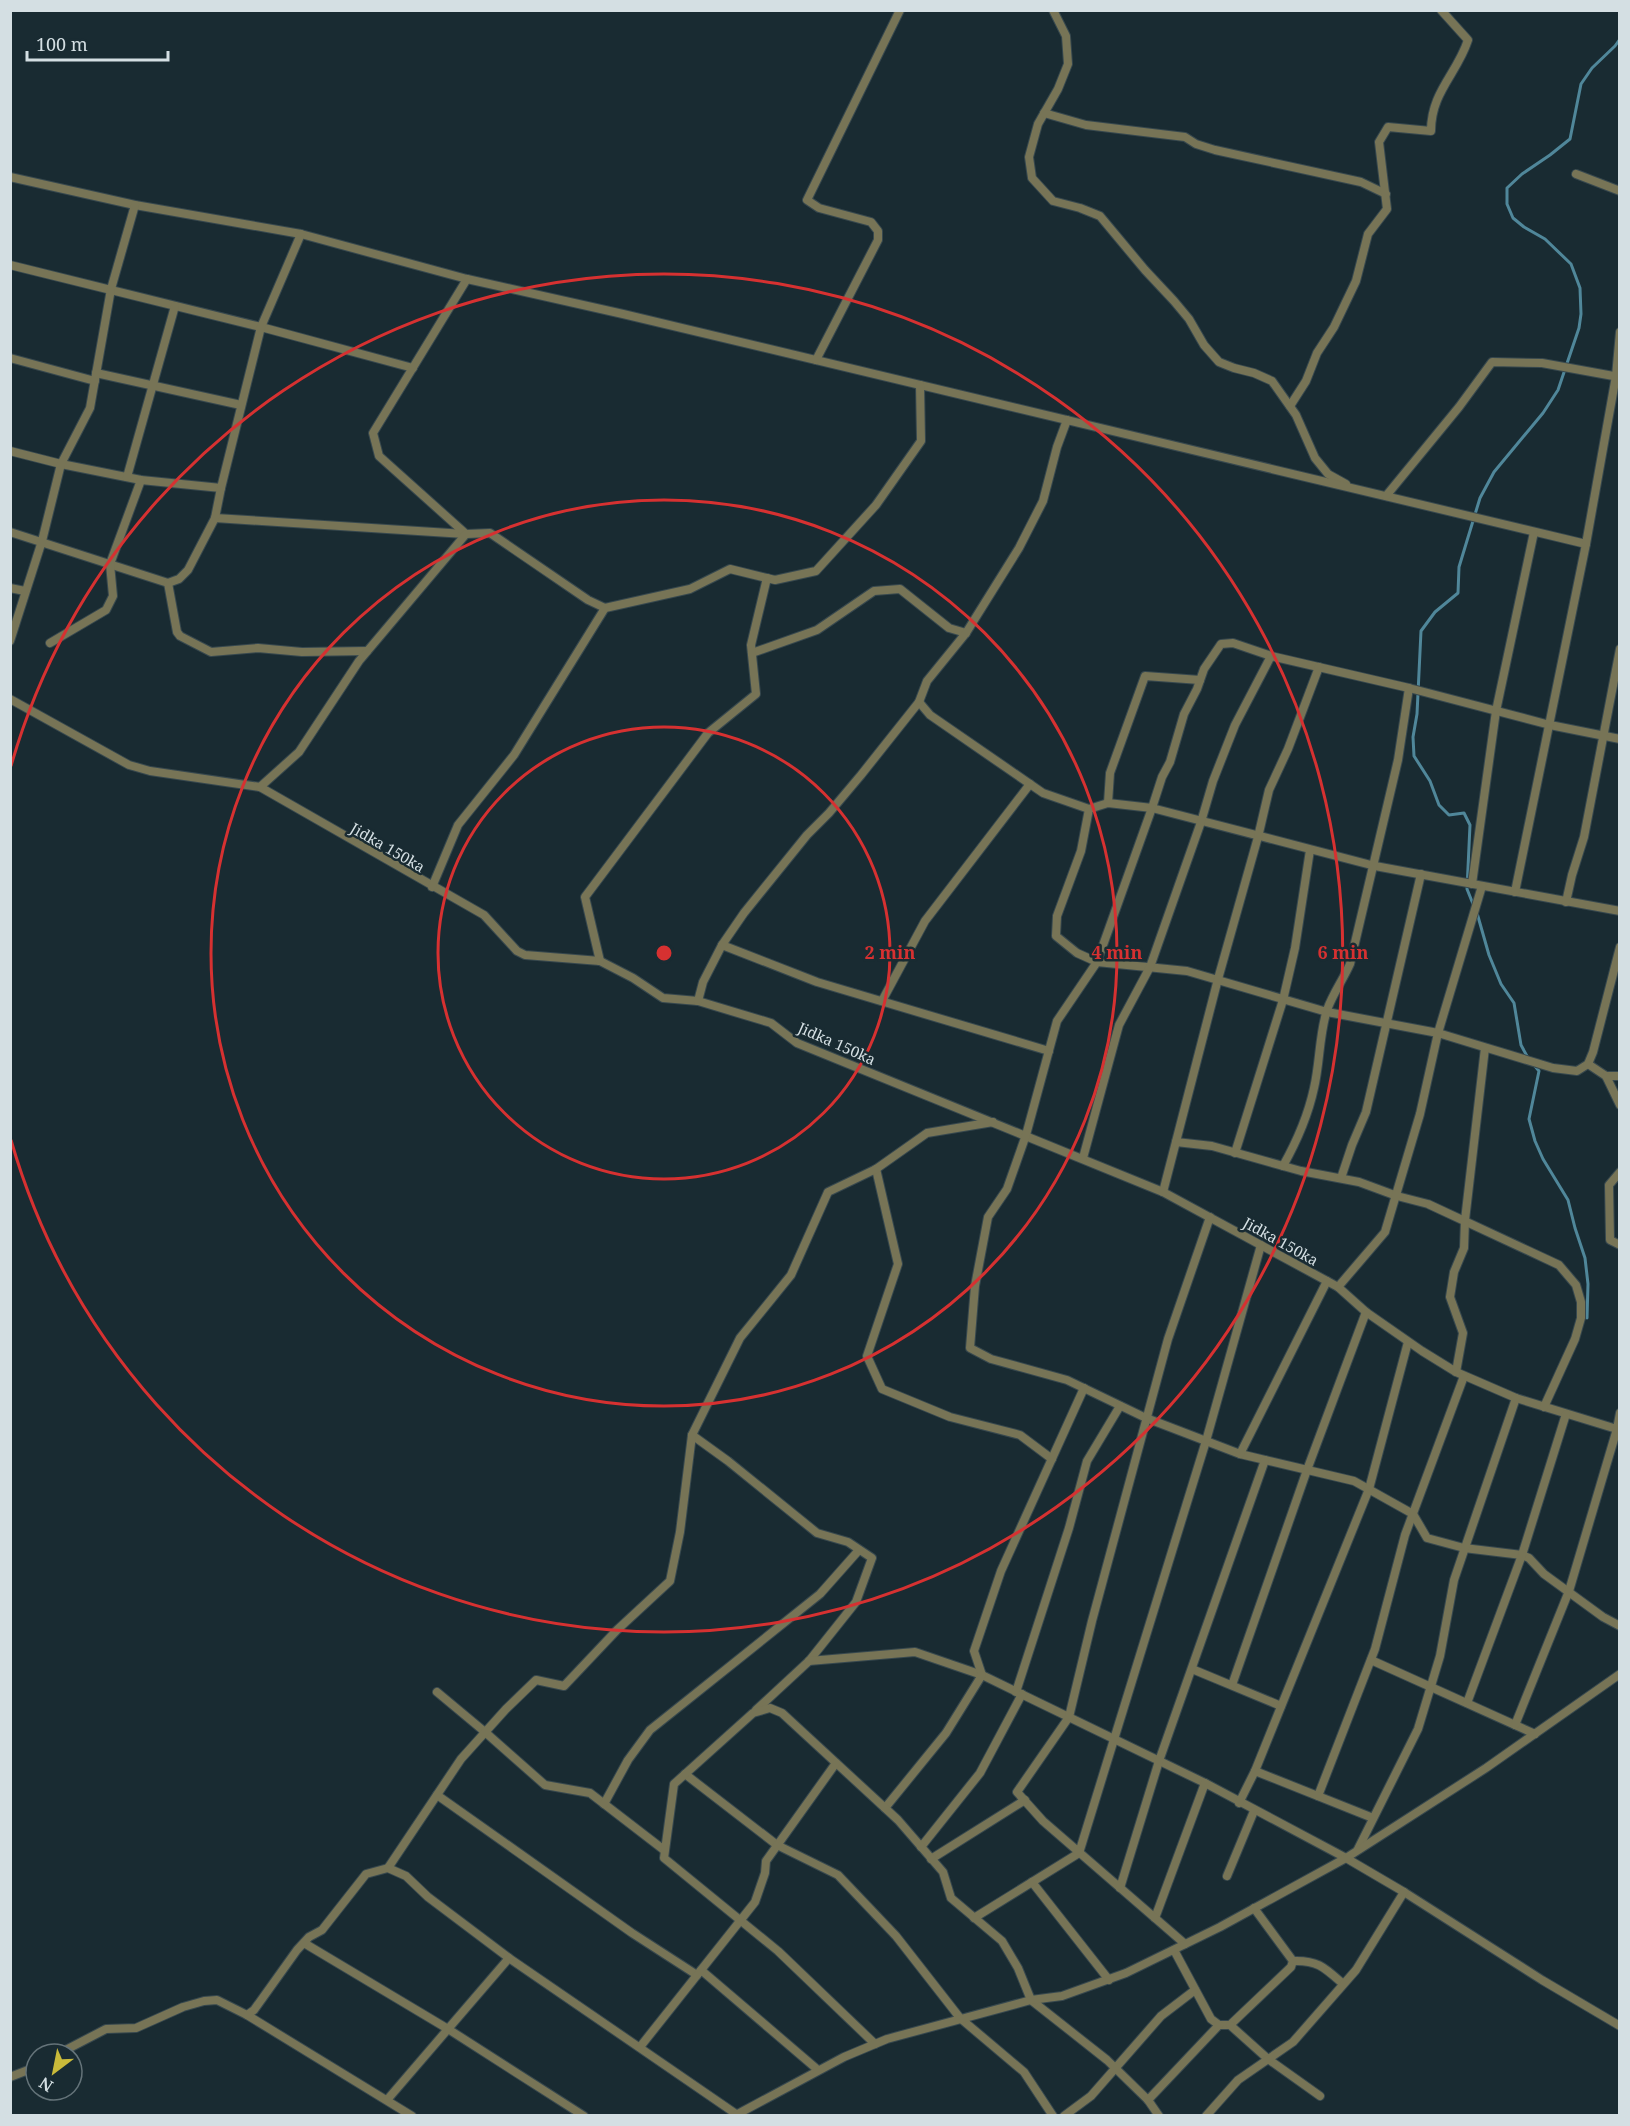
<svg xmlns="http://www.w3.org/2000/svg" width="1630" height="2126" font-family="'Noto Serif',serif">
  <style>
    .lines { fill: none; stroke-linecap: round; stroke-linejoin: round }
    .stream { stroke: #50879a; stroke-width: 3 }
    .street-casing { stroke: #37484e; stroke-width: 10 }
    .street { stroke: #777456; stroke-width: 8 }
    .ring { fill: none; stroke: #d63131; stroke-width: 3 }
    .labels { text-anchor: middle; dominant-baseline: central; stroke-width: 5; stroke-linejoin: round; paint-order: stroke }
    .street-label { font-size: 15px; fill: #d4dfe3; stroke: #192b32 }
    .centre { fill: #d63131; stroke: #192b32; stroke-width: 3 }
    .ring-label { font-size: 18px; text-anchor: middle; font-weight: bold; fill: #d63131; stroke: #192b32; stroke-width: 5; stroke-linejoin: round; paint-order: stroke }
  </style>
  <rect width="100%" height="100%" fill="#192b32"/>
  <g class="lines">
    <g class="stream">
      <path d="M1473,904L1467,889L1470,825L1464,813L1449,815L1439,805L1430,781L1414,756L1413,737L1417,714L1421,631L1435,612L1458,593L1459,567L1480,498L1494,472L1543,413L1558,390L1579,328L1581,314L1580,288L1571,264L1545,239L1524,227L1513,218L1507,204V188L1522,174L1550,155L1570,139L1581,84L1592,68L1615,46L1620,39"/>
      <path d="M1477,913L1489,955L1501,984L1514,1003L1521,1045L1528,1058"/>
      <path d="M1534,1065L1539,1071L1529,1119L1535,1141L1543,1159L1568,1200L1575,1228L1585,1258L1588,1284L1587,1318"/>
    </g>
    <defs>
      <g id="street">
        <path d="M1053,10L1066,36L1068,64L1058,89L1038,124L1029,157L1032,178L1053,201L1080,208L1100,216L1145,270L1174,301L1189,319L1204,345L1219,362L1234,368L1254,373L1272,381L1296,415L1315,458L1328,474L1346,484"/>
        <path d="M1044,113L1086,125L1185,137L1196,144L1215,150L1361,182L1386,194"/>
        <path d="M1576,174L1620,191"/>
        <path d="M10,177L135,205L301,234L467,279L623,314L1586,544"/>
        <path d="M10,265L261,327L413,368"/>
        <path d="M10,358L95,381"/>
        <path d="M816,360L878,240V231L871,222L819,208L807,200L900,10"/>
        <path d="M96,373L241,405"/>
        <path d="M1290,406L1306,381L1317,353L1334,327L1356,281L1368,234L1387,209L1379,142L1388,127L1431,131C1431,92 1457,74 1468,40L1441,10"/>
        <path d="M10,451L61,464L141,480L221,488"/>
        <path d="M127,477L175,306"/>
        <path d="M1386,496L1459,407L1492,362L1542,363L1619,377"/>
        <path d="M215,518L465,534"/>
        <path d="M10,532L168,583L179,579L188,570L215,518L221,488L261,327L301,234"/>
        <path d="M466,534L379,456L373,433L467,279"/>
        <path d="M168,583L177,632L180,636L211,652L258,648L302,652L367,651"/>
        <path d="M10,588L25,591"/>
        <path d="M10,641L42,541L61,464L90,408L111,289L135,205"/>
        <path d="M50,643L106,610L113,596L110,564L141,480"/>
        <path d="M752,653L817,630L874,591L900,589L949,628L966,633"/>
        <path d="M10,699L129,765L150,771L260,787L484,915L517,951L525,955L600,961L633,978L663,998L698,1001L771,1023L797,1043L1163,1192L1338,1287L1366,1312L1422,1351L1456,1372L1516,1398L1620,1430"/>
        <path d="M919,702L930,715L1043,793L1089,809"/>
        <path d="M1620,739L1550,725L1409,688L1271,656L1233,643L1221,644L1204,669L1197,689L1184,714L1170,762L1162,777L1152,808L1375,866L1620,911"/>
        <path d="M260,787L299,752L359,661L466,534L490,533L588,600L605,608"/>
        <path d="M1108,803L1110,773L1145,676L1200,680"/>
        <path d="M1472,884L1496,711L1534,532"/>
        <path d="M432,887L458,825L514,755L605,608L690,589L730,569L775,580L816,571L876,505L921,441L920,385"/>
        <path d="M1515,892L1586,544L1616,376L1620,332"/>
        <path d="M1566,902L1572,875L1584,837L1620,649"/>
        <path d="M722,945L817,982L1049,1051"/>
        <path d="M1620,947L1593,1052L1588,1064L1577,1071L1553,1068L1438,1033L1327,1012L1187,971L1097,962L1077,953L1056,936L1057,916L1081,851L1089,809L1108,803L1152,808L1097,962L1057,1021L1026,1135L1007,1189L988,1217L975,1286L970,1348L991,1359L1067,1380L1146,1418L1240,1454L1354,1481L1413,1514L1427,1538L1464,1548L1522,1555L1529,1558L1544,1574L1603,1617L1620,1626"/>
        <path d="M600,961L585,897L708,733L756,694L751,645L767,578"/>
        <path d="M698,1001L703,982L722,945L744,913L807,835L829,813L861,775L919,702L927,681L966,633L1019,548L1043,501L1057,447L1067,420"/>
        <path d="M882,1001L925,921L1030,784"/>
        <path d="M1588,1064L1606,1076H1620"/>
        <path d="M1606,1076L1620,1105"/>
        <path d="M1176,1142L1212,1146L1301,1171L1359,1182L1397,1196L1428,1204L1559,1265L1576,1285L1581,1302V1318L1575,1339L1544,1407"/>
        <path d="M1235,1153L1283,1000L1295,948L1310,850"/>
        <path d="M1083,1158L1119,1025L1150,967L1201,822L1213,781L1235,725L1271,656"/>
        <path d="M1283,1166C1297,1141 1308,1116 1314,1088C1320,1063 1319,1035 1327,1010C1333,993 1343,980 1350,964L1398,760L1409,688"/>
        <path d="M876,1169L898,1264L867,1356L882,1389L950,1417L1020,1435L1052,1459"/>
        <path d="M1620,1172L1609,1185L1610,1240L1620,1245"/>
        <path d="M1341,1178L1352,1145L1366,1112L1421,874"/>
        <path d="M1163,1192L1218,979L1258,837L1269,790L1288,749L1319,667"/>
        <path d="M1338,1287L1385,1232L1420,1114L1438,1033L1482,886"/>
        <path d="M1456,1372L1463,1333L1450,1297L1454,1272L1464,1248L1465,1220L1485,1048"/>
        <path d="M692,1435L728,1461L817,1533L848,1542L872,1558L856,1602L809,1661L756,1710"/>
        <path d="M1240,1454L1327,1281"/>
        <path d="M1371,1660L1535,1734"/>
        <path d="M809,1661L915,1652L982,1675L1205,1783L1346,1858L1404,1892L1542,1980L1620,2026"/>
        <path d="M1192,1669L1281,1706"/>
        <path d="M1232,1685L1307,1470L1366,1312"/>
        <path d="M437,1692L485,1732L545,1785L590,1793L664,1850"/>
        <path d="M1016,1692L1069,1528L1087,1461L1120,1406"/>
        <path d="M1467,1703L1522,1555L1566,1414"/>
        <path d="M1515,1725L1569,1591L1617,1429L1620,1413"/>
        <path d="M1255,1771L1369,1489L1408,1342"/>
        <path d="M685,1774L777,1845L838,1875L896,1936L960,2018L1024,2072L1053,2116"/>
        <path d="M437,1795L632,1933L697,1975"/>
        <path d="M1318,1796L1375,1649L1405,1535L1464,1376"/>
        <path d="M1239,1803L1255,1771L1373,1818"/>
        <path d="M604,1804L628,1760L650,1730L820,1594L859,1550"/>
        <path d="M885,1808L946,1733L982,1675L974,1651L1001,1571L1084,1388"/>
        <path d="M921,1847L980,1773L1022,1694"/>
        <path d="M1358,1849L1418,1729L1440,1656L1454,1580L1516,1398"/>
        <path d="M931,1859L1025,1800"/>
        <path d="M388,1868L461,1759L506,1709L536,1680L564,1686L617,1630L670,1581L680,1532L692,1435L740,1338L791,1275L828,1192L876,1169L927,1133L993,1122"/>
        <path d="M1227,1876L1254,1811"/>
        <path d="M1032,1882L1109,1980"/>
        <path d="M1120,1888L1159,1761L1265,1460"/>
        <path d="M974,1918L1079,1853L1206,1441L1261,1245"/>
        <path d="M1155,1918L1205,1783"/>
        <path d="M304,1943L448,2029L584,2116"/>
        <path d="M1185,1944L1043,1821L1017,1792L1069,1717L1092,1621L1168,1339L1210,1217"/>
        <path d="M1174,1950L1211,2019L1219,2025H1230L1291,1967L1293,1961L1254,1908"/>
        <path d="M1293,1961C1318,1960 1325,1968 1343,1984"/>
        <path d="M701,1970L818,2070"/>
        <path d="M247,2015L412,2116"/>
        <path d="M1230,2025L1268,2059L1320,2096"/>
        <path d="M875,2044L778,1951L664,1858L674,1784L753,1713L770,1708L782,1713L898,1820L943,1872L951,1898L1002,1941L1018,1968L1031,2000L1107,2060L1148,2100L1159,2116"/>
        <path d="M640,2047L755,1902L765,1873L766,1861L836,1763"/>
        <path d="M58,2054L106,2029L136,2028L183,2007L204,2001L217,2000L247,2015L254,2010L297,1950L309,1937L322,1930L366,1874L388,1868L406,1876L428,1897L509,1958L739,2116"/>
        <path d="M10,2077L36,2067"/>
        <path d="M387,2100L509,1958"/>
        <path d="M1148,2100L1219,2025"/>
        <path d="M734,2116L844,2057L887,2039L1031,2000L1062,1996L1126,1973L1220,1927L1346,1858L1486,1768L1620,1674"/>
        <path d="M1064,2116L1091,2096L1161,2016L1195,1990"/>
        <path d="M1206,2116L1238,2080L1293,2042L1356,1970L1404,1892"/>
      </g>
    </defs>
    <use href="#street" class="street-casing"/>
    <use href="#street" class="street"/>
  </g>
  <g class="ring">
    <circle cx="664" cy="953" r="226"/>
    <circle cx="664" cy="953" r="453"/>
    <path d="M11 766A679 679 0 1 1 11 1140"/>
  </g>
  <g class="labels">
    <g class="street-label">
      <text transform="translate(388 847) rotate(30)">Jidka 150ka</text>
      <text transform="translate(837 1043) rotate(24)">Jidka 150ka</text>
      <text transform="translate(1281 1241) rotate(29)">Jidka 150ka</text>
    </g>
  </g>
  <circle cx="664" cy="953" r="9" class="centre"/>
  <g class="ring-label">
    <text x="890" y="959">2 min</text>
    <text x="1117" y="959">4 min</text>
    <text x="1343" y="959">6 min</text>
  </g>
  <rect width="1630" height="2126" fill="none" stroke="#d4dfe3" stroke-width="24"/>
  <g transform="translate(54 2072) rotate(212)"><circle r="28" fill="#192b32" stroke="#647379" stroke-width="1.5"/>
  <path d="M0-4.5L10 22L0 15L-10 22Z" fill="#c9ba3a"/>
  <text y="-9" font-size="16" font-weight="bold" text-anchor="middle" fill="#d4dfe3">N</text>
  </g>
  <path d="M27 51v9h141v-9" fill="none" stroke="#d4dfe3" stroke-width="3"/>
  <text x="36" y="51" font-size="18" fill="#d4dfe3" stroke="#192b32" stroke-width="4.5" paint-order="stroke">100 m</text>
</svg>
